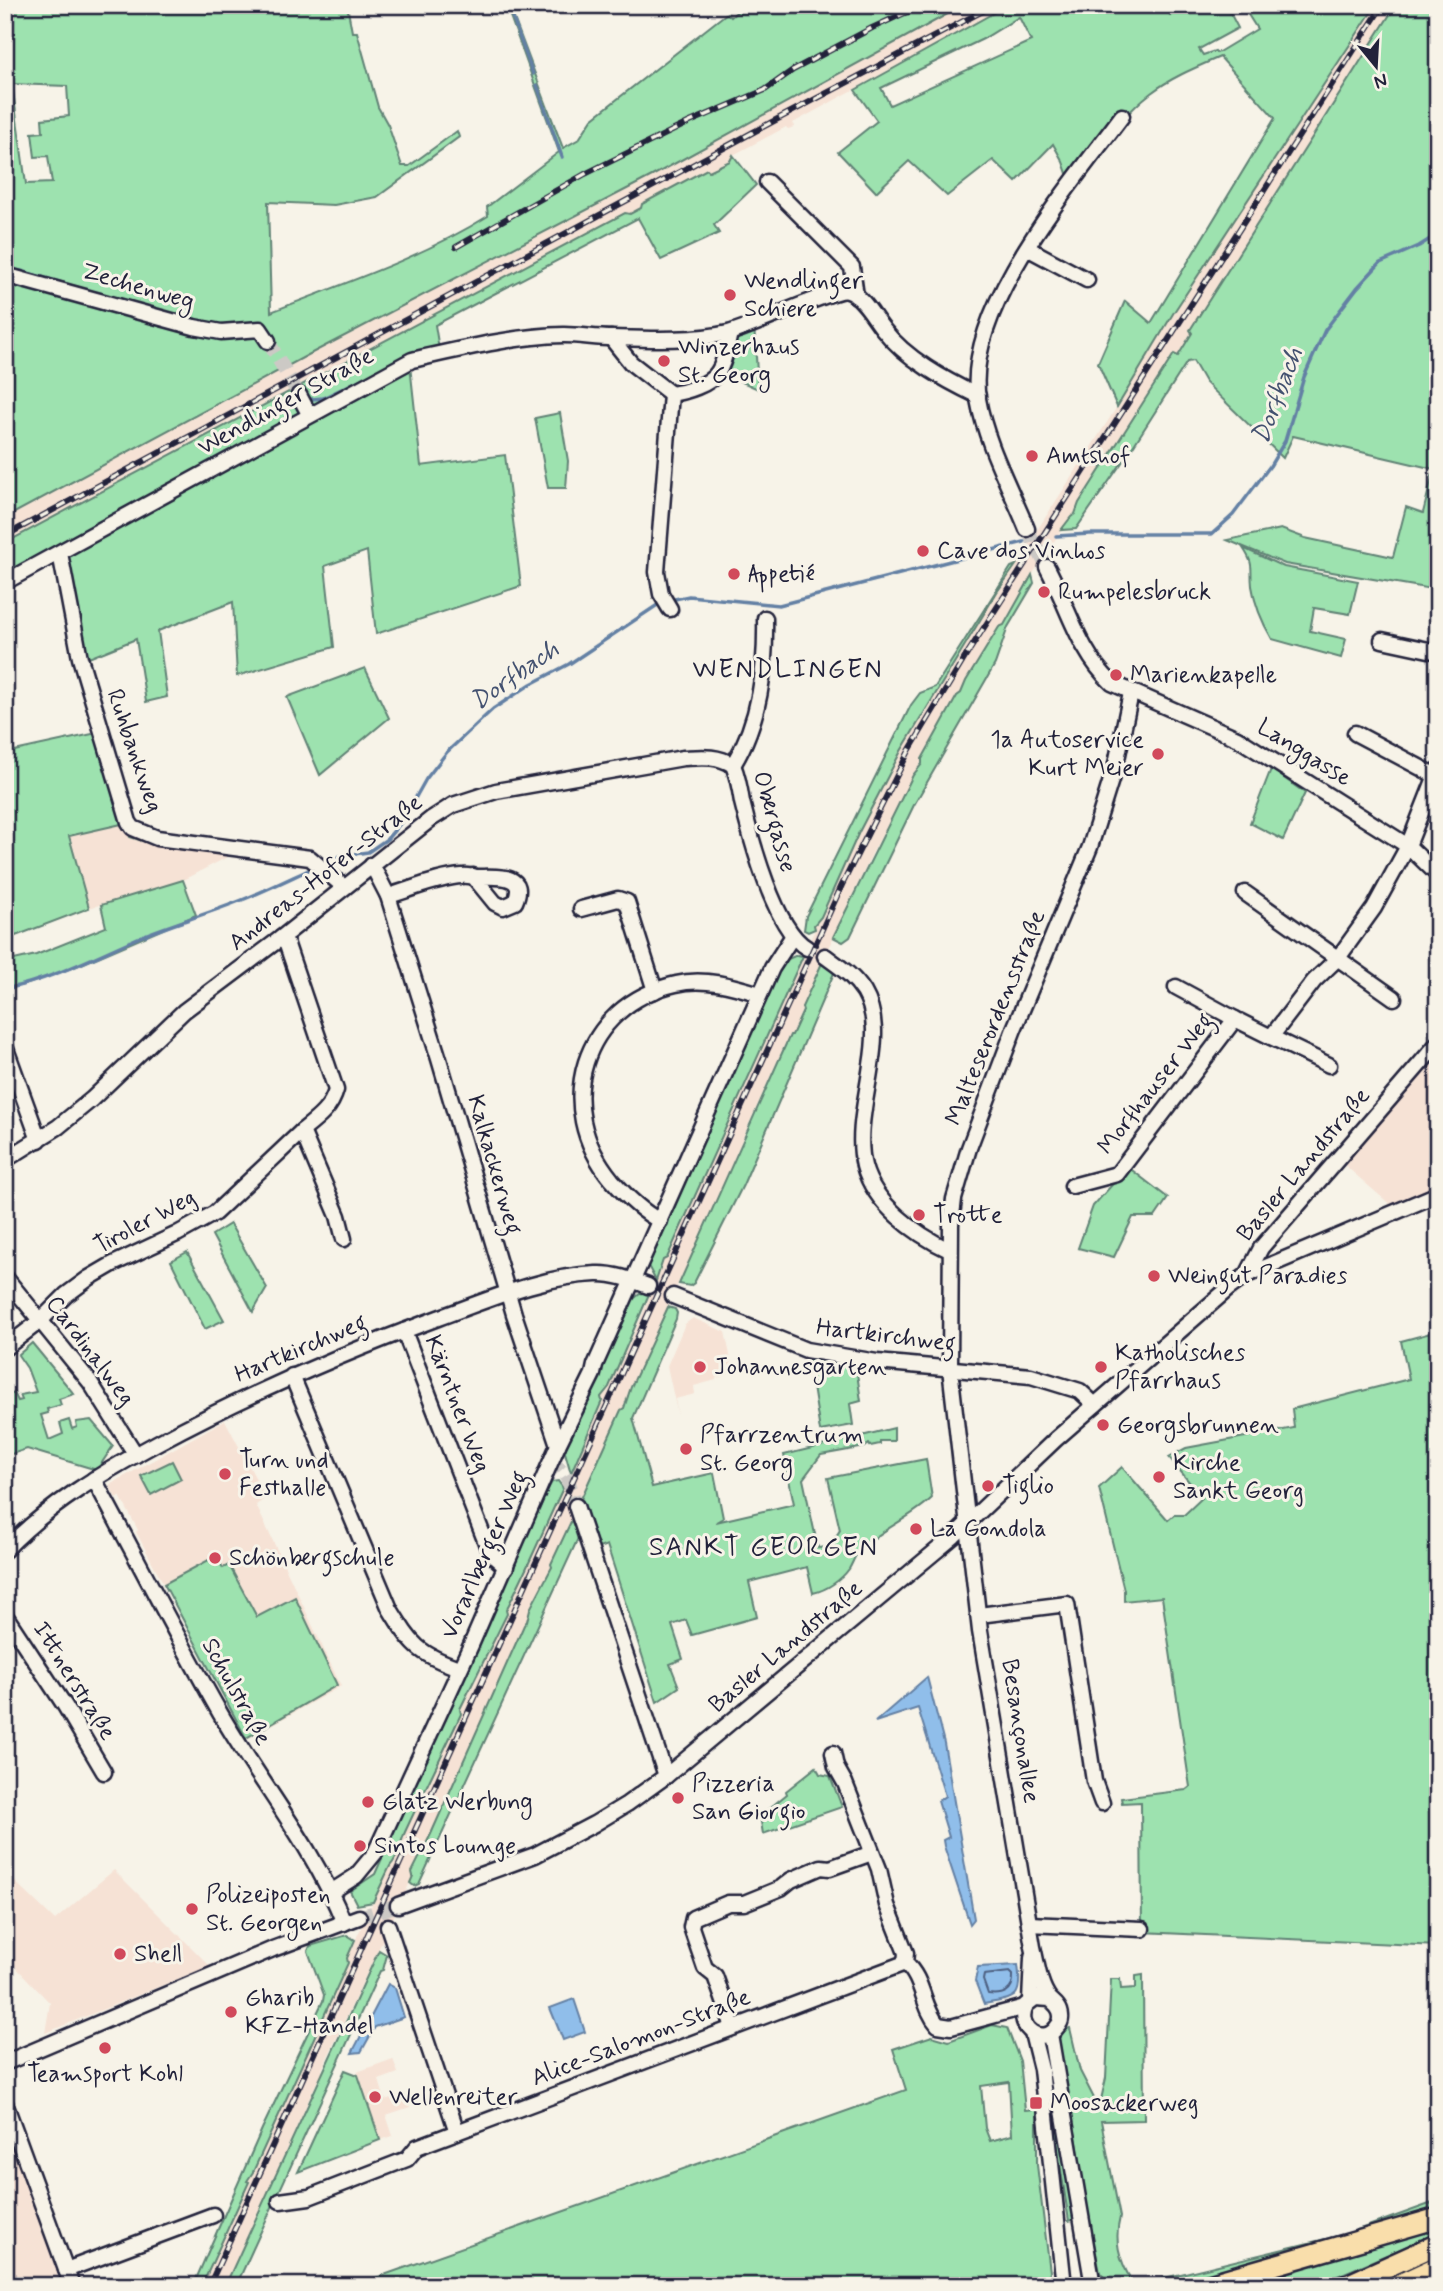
<svg xmlns="http://www.w3.org/2000/svg" width="1443" height="2291" font-family="Mynerve,sans-serif">
  <style>
    .built { fill: #f6e2d5 }
    .green { fill: #9de2af; stroke: #608275; stroke-width: 2; fill-rule: evenodd }
    .water { fill: #90beea; stroke: #6480a4; stroke-width: 2 }
    .lines { fill: none; stroke-linecap: round; stroke-linejoin: round }
    .shore { stroke: #4e6081; stroke-width: 2 }
    .stream { stroke: #6480a4; stroke-width: 3.5 }
    .minor-tunnel { stroke: #ccc9c5; stroke-width: 14; stroke-dasharray: 14 7; stroke-linecap: butt }
    .minor-casing { stroke: #22223b; stroke-width: 19 }
    .highway-casing { stroke: #22223b; stroke-width: 24 }
    .minor { stroke: #f7f3e8; stroke-width: 14 }
    .highway { stroke: #f9deab; stroke-width: 19 }
    .rail-casing { stroke: #22223b; stroke-width: 6 }
    .rail { stroke: #f7f3e8; stroke-width: 3.5; stroke-dasharray: 10; stroke-linecap: butt }
    .poi-dot { fill: #d1495b; stroke: #f7f3e8; stroke-width: 2.5 }
    .labels { text-anchor: middle; dominant-baseline: central; stroke-width: 6; stroke-linejoin: round; paint-order: stroke }
    .poi-label { font-size: 24px; fill: #22223b; stroke: #f7f3e8; text-anchor: start }
    .street-label { font-size: 24px; fill: #22223b; stroke: #f7f3e8 }
    .water-label { font-size: 26px; font-style: italic; fill: #435170; stroke: #f7f3e8 }
    .neighbourhood-label { font-size: 26px; letter-spacing: 2px; fill: #22223b; stroke: #f7f3e8 }
  </style>
  <rect width="100%" height="100%" fill="#f7f3e8"/>
  <filter id="ink" filterUnits="userSpaceOnUse"><feTurbulence type="fractalNoise" baseFrequency=".0143" numOctaves="2"/><feDisplacementMap in="SourceGraphic" scale="14" xChannelSelector="R" yChannelSelector="G"/><feConvolveMatrix kernelMatrix="1 2 1 2 8 2 1 2 1" color-interpolation-filters="sRGB"/></filter>
  <g filter="url(#ink)">
    <g class="built">
      <path d="M964,5H1008L793,123L794,127L788,129L786,127L733,155L730,161L709,171L707,169L642,204L641,208L344,361L5,543V518L308,355L652,176Z"/>
      <path d="M1376,5H1396L1190,330L1192,333L1177,356L1174,354L1079,503L1075,515L1070,517L1032,575L1004,625L999,627L966,681L961,693L957,696L872,854L814,979L792,1035H789L741,1142L685,1274L682,1275L631,1387L624,1409L620,1411L551,1564L552,1567L527,1621L524,1625L431,1834L412,1872L413,1876L322,2069L323,2074L317,2082L269,2189L268,2194L225,2286H200L348,1963L347,1958L461,1714L460,1709L469,1694L507,1614L506,1610L525,1573L547,1520L571,1473L602,1401L601,1397L609,1387L642,1315L663,1260L667,1258L815,929L814,925L821,917L859,832L897,758L997,592L1115,410L1174,312Z"/>
      <path d="M126,823L154,839L239,851L183,880L89,908L68,836Z"/>
      <path d="M1438,1051V1187L1393,1207L1341,1162Z"/>
      <path d="M693,1318L725,1332L733,1369L727,1375L716,1378V1380L694,1386L695,1394L675,1399L678,1416L667,1366L685,1324Z"/>
      <path d="M225,1420L266,1498L256,1505L341,1686L247,1739L136,1532L138,1530L120,1496L116,1498L109,1485Z"/>
      <path d="M114,1870L210,1966L45,2033L50,2003L9,1960L5,1963V1872L55,1920Z"/>
      <path d="M393,2059L398,2073L379,2080L385,2100L405,2093L410,2107L386,2115L393,2136L380,2140L357,2072Z"/>
      <path d="M10,2132L33,2203L62,2286H5V2134Z"/>
    </g>
    <g class="green">
      <path d="M5,5H347L352,32H357L378,107L388,125L402,166H409L457,131L459,137L377,197L334,205L268,202L271,312C344,283 421,258 488,216L487,207L559,152L506,5H509L563,148L579,139L592,119L727,13L731,17L744,5H964L652,176L308,355L5,518ZM12,84L67,86L69,116L42,119L43,132L32,133L35,157L48,156L52,183L26,184Z"/>
      <path d="M1008,5H1165L1170,15L1193,5H1226L1238,28L1199,49L1203,55L1215,51L1217,53L1257,29L1242,5H1376L1174,312L1117,407L1098,363L1125,301L1151,323L1275,118L1220,57C1197,67 1172,77 1151,93C1123,114 1094,154 1070,182L1063,162L1053,144L1016,182L993,160L947,196L909,161L876,192L838,152L877,121L855,90ZM1019,17L1031,41L890,105L881,88L983,39Z"/>
      <path d="M1396,5H1438V590L1285,564L1227,540L1281,529L1305,538L1393,557L1406,507L1423,513L1434,469L1293,436L1283,458L1205,382L1193,361L1187,362L1132,448L1076,529L1061,530L1071,517L1075,514L1079,503L1174,354L1178,356L1192,333L1190,330Z"/>
      <path d="M733,155L756,185L714,225L719,233L661,260L638,218L435,325L439,349L409,356L421,466L505,455L521,586L376,634L367,551L325,566L334,647L237,676L233,602L158,631L167,697L146,702L136,639L86,659L131,818L154,840L152,844L130,837L126,823L69,836L89,908L5,940V753L97,733L57,567L49,560L5,584V543L625,213L630,214L641,208L642,204L707,169L709,171L730,161Z"/>
      <path d="M754,324L758,389L719,372L730,333Z"/>
      <path d="M560,413L568,461L566,488H548L535,418Z"/>
      <path d="M1243,548L1284,567L1358,581L1350,614L1314,608L1310,631L1346,639L1341,658L1272,639C1262,622 1255,606 1252,586C1250,567 1255,566 1243,548Z"/>
      <path d="M1016,565L997,592L901,751L859,832L821,917L814,925L815,929L808,932L804,930L806,916L911,705L920,693L935,687L1011,567Z"/>
      <path d="M1032,575L1034,583L1008,627L995,664L914,805L850,937L843,942L833,937L913,775L922,764V759L957,696L961,693L966,681L999,627L1004,625Z"/>
      <path d="M365,668L389,718L320,775L287,697Z"/>
      <path d="M1271,769L1305,793L1283,840L1250,823Z"/>
      <path d="M183,880L196,915L77,966L28,984L5,989V962L36,955L106,927L101,905Z"/>
      <path d="M797,955L803,956L667,1258L663,1260L656,1281L648,1266L779,971L788,959Z"/>
      <path d="M822,963L832,969L834,973L743,1185L694,1283L690,1286L679,1284L790,1035H792L803,1011L802,1007Z"/>
      <path d="M1128,1167L1168,1198L1155,1217H1133L1114,1257L1078,1248L1093,1206Z"/>
      <path d="M230,1224L267,1288L253,1312L212,1235Z"/>
      <path d="M187,1252L224,1320L205,1329L171,1261Z"/>
      <path d="M641,1293L649,1294L609,1387L601,1397L602,1401L571,1473L564,1449L631,1301Z"/>
      <path d="M668,1307L675,1309L677,1313L676,1319L633,1418L652,1487L714,1473L723,1518L716,1522L794,1504L784,1455L894,1428V1441H880V1444L870,1446L869,1444L865,1447L821,1455L803,1479L818,1548L829,1547L840,1530L828,1478L926,1459L932,1498C910,1519 878,1530 857,1554C854,1558 852,1564 849,1569C841,1580 827,1590 813,1593L807,1567L749,1582L757,1617L692,1635L686,1620L672,1625L683,1659L670,1664L679,1687L657,1702L607,1545L599,1548L581,1499L621,1410L624,1408L631,1387Z"/>
      <path d="M1438,1331V1946L1142,1932L1141,1802L1122,1803L1121,1798L1186,1790L1190,1787L1162,1597L1124,1601V1590L1099,1488L1122,1467L1168,1520L1174,1515H1184L1202,1498L1169,1457L1186,1448L1294,1428L1292,1409L1409,1379L1401,1341Z"/>
      <path d="M32,1343L74,1394L59,1399L61,1405L47,1409L48,1413L41,1415L49,1440L63,1434L60,1423L69,1420L72,1429L77,1427L76,1422L91,1420L113,1446L97,1470L27,1449L5,1456V1408L8,1406L5,1397L14,1393L18,1401L22,1400L20,1395L36,1392L27,1368L18,1355Z"/>
      <path d="M808,1355L856,1366L861,1401L850,1404L853,1425L820,1431Z"/>
      <path d="M172,1461L181,1479L151,1495L141,1476Z"/>
      <path d="M558,1481L563,1488C544,1528 527,1570 506,1610L507,1614L460,1709L461,1714C443,1753 423,1793 405,1832C400,1843 399,1857 390,1866L373,1902L357,1905L350,1891L375,1874L549,1487L552,1482Z"/>
      <path d="M574,1515L580,1534L419,1884L414,1886L410,1883L413,1876L412,1872L431,1834L524,1625L527,1621L530,1609L552,1567L551,1564Z"/>
      <path d="M216,1556L223,1568L229,1565L257,1617L295,1597L337,1685L246,1738L164,1584Z"/>
      <path d="M816,1767L820,1774L830,1776L842,1807L763,1834L760,1816L787,1794L786,1791Z"/>
      <path d="M347,1935L355,1940L347,1958L348,1963L253,2172L247,2181L249,2182L204,2281L200,2286H193L262,2129L323,2001L324,1995L308,1951L310,1946Z"/>
      <path d="M379,1950L387,1955L383,1970L380,1971L236,2286H225Z"/>
      <path d="M1143,1975L1144,2120L1101,2121L1120,2217C1114,2240 1119,2259 1131,2280L1141,2283L1152,2281L1346,2234L1438,2201V2233L1314,2286H1112L1100,2273L1089,2219L1076,2136L1064,2093L1068,2092L1061,2052H1057L1056,2037L1060,2031L1070,2028L1080,2071L1099,2108L1106,2078L1111,1979H1120L1121,1989L1136,1988V1976Z"/>
      <path d="M992,2025L1007,2028L1020,2061L1025,2110L1037,2109V2165L1050,2272L1047,2286H353L906,2090L893,2049L932,2036L949,2041ZM1009,2082L1012,2135L990,2141L985,2128L981,2086Z"/>
      <path d="M1049,2054L1076,2219L1069,2221L1043,2056Z"/>
      <path d="M345,2070L358,2075L380,2140L298,2172Z"/>
    </g>
    <g class="water">
      <path d="M927,1677L944,1743L974,1919L970,1924L944,1846L943,1840L949,1837L938,1801L945,1796L918,1708L875,1722Z"/>
      <path d="M1018,1965C1023,2001 1014,1998 984,2004L975,1981L978,1967Z"/>
      <path d="M388,1984L395,1988L404,2017L375,2027L361,2052L352,2053Z"/>
      <path d="M574,1999L585,2032L563,2040L550,2008Z"/>
    </g>
    <g class="lines">
      <path class="shore" d="M1010,1972L1013,1975C1014,1992 1003,1996 988,1994L983,1980L984,1975Z"/>
      <g class="stream">
        <path d="M508,5L533,74"/>
        <path d="M537,85L562,157"/>
        <path d="M5,268L21,271L131,303"/>
        <path d="M312,399L323,398L374,373"/>
        <path d="M1056,536L1090,534H1212L1233,515L1270,466L1285,441L1304,377L1325,330L1357,288L1380,263L1419,246L1438,234"/>
        <path d="M670,600L689,596L779,605L1024,542"/>
        <path d="M322,864L340,856L368,852L387,839L403,820L426,779L447,752L493,709L531,684L569,664L662,602"/>
        <path d="M5,989C53,979 96,956 140,937C174,923 208,914 242,900C267,890 291,878 315,867"/>
      </g>
      <g class="minor-tunnel">
        <path d="M268,341L299,395"/>
        <path d="M1027,529L1047,567"/>
        <path d="M648,1286L673,1296"/>
        <path d="M550,1462C568,1469 571,1489 576,1506"/>
        <path d="M359,1917L398,1905"/>
      </g>
      <defs>
        <g id="minor">
          <path d="M767,182L852,267L856,296"/>
          <path d="M1027,248L1087,280"/>
          <path d="M5,275L194,327L221,332L260,329L268,341"/>
          <path d="M611,338L631,363L671,394C685,392 710,385 718,372C725,362 727,345 730,333"/>
          <path d="M299,395L309,414"/>
          <path d="M1027,529C1010,487 986,444 978,399C963,310 1071,185 1122,116"/>
          <path d="M60,553L80,658L129,822L133,828L157,838L310,858L344,887"/>
          <path d="M1047,567C1068,606 1079,653 1112,683L1237,738L1408,846L1438,875"/>
          <path d="M5,582L412,360C461,349 513,336 564,335C580,335 596,338 612,338C648,339 693,341 728,333C750,328 836,287 848,291C862,295 874,318 883,329C906,359 945,380 978,396"/>
          <path d="M670,609L661,594L657,572L671,394"/>
          <path d="M1382,640L1438,652"/>
          <path d="M1355,733L1438,777"/>
          <path d="M733,765C738,777 740,789 742,802C751,839 775,930 807,948"/>
          <path d="M733,765C760,721 766,669 765,618"/>
          <path d="M372,865L388,896L439,1059L514,1314L558,1445"/>
          <path d="M1245,893L1394,998"/>
          <path d="M388,896C410,890 439,877 462,876C467,875 472,877 478,877C496,877 528,873 515,902L503,907L495,903L473,876"/>
          <path d="M581,909L618,899L627,902L655,991"/>
          <path d="M281,938L287,945L336,1090C331,1109 317,1119 302,1131"/>
          <path d="M825,956C840,967 854,976 864,992C877,1014 875,1041 871,1065C867,1096 856,1134 864,1166C874,1204 915,1234 949,1250"/>
          <path d="M1235,1019L1271,1037L1314,981L1338,958L1374,908L1408,846L1438,770"/>
          <path d="M1271,1037L1329,1065"/>
          <path d="M5,1046L39,1140"/>
          <path d="M5,1160L58,1127L92,1099L184,1011L281,938L431,819L453,805L496,791L683,758C702,757 717,755 733,765"/>
          <path d="M1072,1186L1117,1174L1235,1019L1176,987"/>
          <path d="M660,1221C641,1211 626,1196 612,1180C551,1107 582,1005 676,984C704,977 734,986 760,994"/>
          <path d="M1247,1275L1438,1194"/>
          <path d="M5,1277L90,1382L136,1455"/>
          <path d="M673,1296L806,1350L877,1362L1031,1376L1080,1391L1095,1405"/>
          <path d="M404,1331L490,1553L506,1567"/>
          <path d="M5,1348L40,1321L66,1295L89,1278L113,1264L177,1234L215,1213L302,1131L338,1216L344,1239"/>
          <path d="M292,1376L390,1609C412,1645 418,1654 459,1668"/>
          <path d="M94,1479C136,1556 176,1636 220,1713C260,1783 314,1847 344,1923"/>
          <path d="M576,1506L666,1776"/>
          <path d="M5,1550C49,1504 102,1473 157,1443C248,1394 341,1354 438,1318C488,1300 542,1276 596,1274C614,1273 632,1280 648,1286"/>
          <path d="M5,1615L65,1706L104,1772"/>
          <path d="M979,1615L1067,1604L1094,1781L1102,1803"/>
          <path d="M833,1753L836,1767L845,1783L879,1869L887,1905L906,1953L905,1963"/>
          <path d="M331,1892L356,1876L375,1853L471,1645L558,1445L593,1374L595,1365L772,968L792,937"/>
          <path d="M398,1905L535,1855L594,1824L627,1804L666,1776L954,1536L1056,1439L1229,1288L1247,1275L1261,1248L1438,1043"/>
          <path d="M1029,1924L1142,1929"/>
          <path d="M388,1926L457,2132"/>
          <path d="M1050,1999L1035,1998L1026,2005C1014,2029 1044,2047 1057,2027C1061,2023 1062,2017 1060,2011C1058,2005 1054,2003 1050,1999C1039,1985 1037,1963 1033,1947L980,1631L950,1368L951,1224L954,1199L969,1148L1014,1029L1090,847L1116,764L1131,693"/>
          <path d="M1030,2001L1032,1958"/>
          <path d="M733,2027L715,1976L705,1968L691,1927L693,1918L728,1903H744L781,1888L791,1880L821,1867L830,1868L872,1853"/>
          <path d="M1032,2033L1041,2069L1064,2286"/>
          <path d="M1050,2034L1093,2286"/>
          <path d="M5,2063L273,1949L359,1917"/>
          <path d="M5,2103L72,2286"/>
          <path d="M280,2201L309,2197L407,2159L417,2147L905,1963C924,1979 922,2007 938,2025L951,2027L1025,2007"/>
          <path d="M66,2270L213,2215"/>
        </g>
        <g id="highway">
          <path d="M1202,2286L1438,2218"/>
          <path d="M1345,2286L1438,2244"/>
          <path d="M1395,2286L1438,2266"/>
        </g>
      </defs>
      <use href="#minor" class="minor-casing"/>
      <use href="#highway" class="highway-casing"/>
      <use href="#minor" class="minor"/>
      <use href="#highway" class="highway"/>
      <defs>
        <g id="rail">
          <path d="M456,247L585,174L690,122L765,90L793,70L872,28L922,5"/>
          <path d="M5,536L772,122L994,5"/>
          <path d="M209,2286L842,885L909,751L969,651L1383,5"/>
        </g>
      </defs>
      <use href="#rail" class="rail-casing"/>
      <use href="#rail" class="rail"/>
    </g>
  </g>
  <g class="poi-dot">
    <circle cx="730" cy="295" r="7"/>
    <circle cx="664" cy="361" r="7"/>
    <circle cx="1032" cy="456" r="7"/>
    <circle cx="923" cy="551" r="7"/>
    <circle cx="734" cy="574" r="7"/>
    <circle cx="1044" cy="592" r="7"/>
    <circle cx="1116" cy="675" r="7"/>
    <circle cx="1158" cy="754" r="7"/>
    <circle cx="919" cy="1215" r="7"/>
    <circle cx="1154" cy="1276" r="7"/>
    <circle cx="700" cy="1367" r="7"/>
    <circle cx="1101" cy="1367" r="7"/>
    <circle cx="1103" cy="1425" r="7"/>
    <circle cx="686" cy="1449" r="7"/>
    <circle cx="225" cy="1474" r="7"/>
    <circle cx="1159" cy="1477" r="7"/>
    <circle cx="988" cy="1486" r="7"/>
    <circle cx="916" cy="1529" r="7"/>
    <circle cx="215" cy="1558" r="7"/>
    <circle cx="678" cy="1798" r="7"/>
    <circle cx="368" cy="1802" r="7"/>
    <circle cx="360" cy="1846" r="7"/>
    <circle cx="192" cy="1909" r="7"/>
    <circle cx="120" cy="1954" r="7"/>
    <circle cx="231" cy="2012" r="7"/>
    <circle cx="105" cy="2048" r="7"/>
    <circle cx="375" cy="2097" r="7"/>
    <rect x="1029" y="2096" width="14" height="14" rx="3.5"/>
  </g>
  <g class="labels">
    <g class="poi-label">
      <text x="744" y="281">Wendlinger<tspan x="744" dy="28">Schiere</tspan></text>
      <text x="678" y="347">Winzerhaus<tspan x="678" dy="28">St. Georg</tspan></text>
      <text x="1046" y="456">Amtshof</text>
      <text x="937" y="551">Cave dos Vinhos</text>
      <text x="748" y="574">Appetié</text>
      <text x="1058" y="592">Rumpelesbruck</text>
      <text x="1130" y="675">Marienkapelle</text>
      <text x="1144" y="740" text-anchor="end">1a Autoservice<tspan x="1144" dy="28">Kurt Meier</tspan></text>
      <text x="933" y="1215">Trotte</text>
      <text x="1168" y="1276">Weingut Paradies</text>
      <text x="1115" y="1353">Katholisches<tspan x="1115" dy="28">Pfarrhaus</tspan></text>
      <text x="714" y="1367">Johannesgarten</text>
      <text x="1117" y="1425">Georgsbrunnen</text>
      <text x="700" y="1435">Pfarrzentrum<tspan x="700" dy="28">St. Georg</tspan></text>
      <text x="239" y="1460">Turn und<tspan x="239" dy="28">Festhalle</tspan></text>
      <text x="1173" y="1463">Kirche<tspan x="1173" dy="28">Sankt Georg</tspan></text>
      <text x="1002" y="1486">Tiglio</text>
      <text x="930" y="1529">La Gondola</text>
      <text x="229" y="1558">Schönbergschule</text>
      <text x="692" y="1784">Pizzeria<tspan x="692" dy="28">San Giorgio</tspan></text>
      <text x="382" y="1802">Glatz Werbung</text>
      <text x="374" y="1846">Sintos Lounge</text>
      <text x="206" y="1895">Polizeiposten<tspan x="206" dy="28">St. Georgen</tspan></text>
      <text x="134" y="1954">Shell</text>
      <text x="245" y="1998">Gharib<tspan x="245" dy="28">KFZ-Handel</tspan></text>
      <text x="105" y="2074" text-anchor="middle">Teamsport Kohl</text>
      <text x="389" y="2097">Wellenreiter</text>
      <text x="1050" y="2103">Moosackerweg</text>
    </g>
    <g class="street-label">
      <text transform="translate(138 287) rotate(16)">Zechenweg</text>
      <text transform="translate(286 402) rotate(-29)">Wendlinger Straße</text>
      <text transform="translate(134 751) rotate(71)">Ruhbankweg</text>
      <text transform="translate(1304 753) rotate(32)">Langgasse</text>
      <text transform="translate(774 822) rotate(74)">Obergasse</text>
      <text transform="translate(326 873) rotate(-38)">Andreas-Hofer-Straße</text>
      <text transform="translate(996 1018) rotate(-68)">Malteserordensstraße</text>
      <text transform="translate(1156 1084) rotate(-52)">Morfhauser Weg</text>
      <text transform="translate(494 1165) rotate(74)">Kalkackerweg</text>
      <text transform="translate(1304 1165) rotate(-50)">Basler Landstraße</text>
      <text transform="translate(145 1222) rotate(-28)">Tiroler Weg</text>
      <text transform="translate(886 1336) rotate(7)">Hartkirchweg</text>
      <text transform="translate(301 1349) rotate(-23)">Hartkirchweg</text>
      <text transform="translate(90 1351) rotate(53)">Cardinalweg</text>
      <text transform="translate(457 1404) rotate(69)">Kärntner Weg</text>
      <text transform="translate(485 1555) rotate(-66)">Vorarlberger Weg</text>
      <text transform="translate(786 1647) rotate(-40)">Basler Landstraße</text>
      <text transform="translate(74 1681) rotate(58)">Ittnerstraße</text>
      <text transform="translate(236 1692) rotate(61)">Schulstraße</text>
      <text transform="translate(1020 1731) rotate(81)">Besançonallee</text>
      <text transform="translate(641 2038) rotate(-21)">Alice-Salomon-Straße</text>
    </g>
    <g class="water-label">
      <text transform="translate(1278 396) rotate(-69)">Dorfbach</text>
      <text transform="translate(515 676) rotate(-35)">Dorfbach</text>
    </g>
    <g class="neighbourhood-label">
      <text x="788" y="670">WENDLINGEN</text>
      <text x="764" y="1548">SANKT GEORGEN</text>
    </g>
  </g>
  <rect width="1443" height="2291" fill="none" stroke="#f7f3e8" stroke-width="28"/>
  <rect x="14" y="14" width="1415" height="2263" fill="none" stroke="#22223b" stroke-width="2.5" filter="url(#ink)"/>
  <g transform="translate(1376 66) rotate(162)" stroke="#f7f3e8" stroke-width="5" paint-order="stroke">
  <path d="M0-5L12 26L0 18L-12 26Z" fill="#22223b"/>
  <text y="-10" font-size="19" font-weight="bold" text-anchor="middle" fill="#22223b">N</text>
  </g>
</svg>
